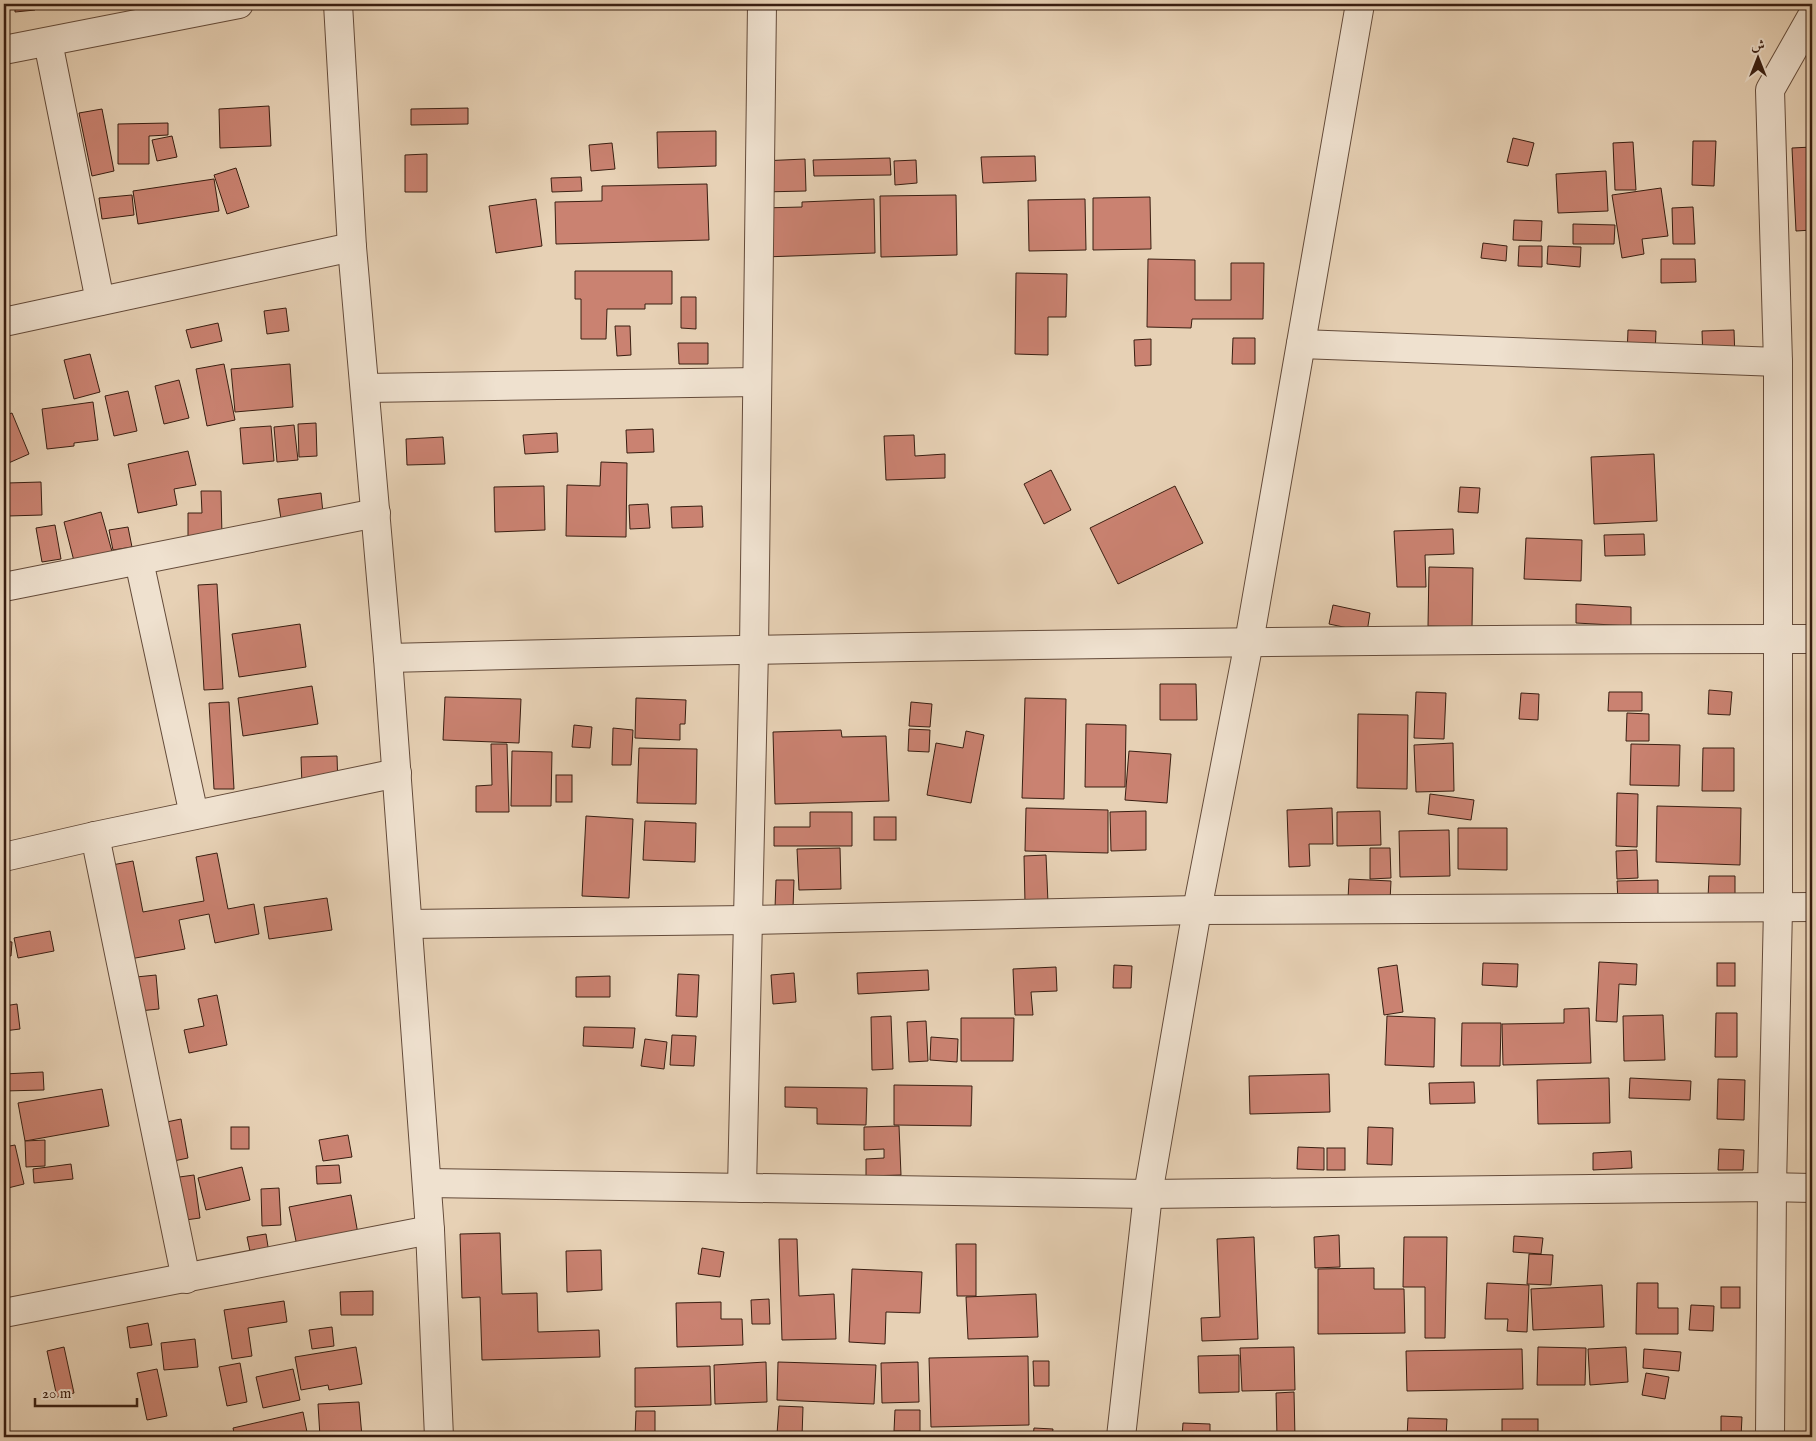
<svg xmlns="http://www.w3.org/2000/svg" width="1816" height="1441" font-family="'IM FELL English',Amiri,serif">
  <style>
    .building { fill: #ca8271; stroke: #391e11 }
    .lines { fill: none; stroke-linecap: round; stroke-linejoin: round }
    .minor-casing { stroke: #644b3a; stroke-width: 30 }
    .minor { stroke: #efe1cf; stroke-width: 28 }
  </style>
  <rect width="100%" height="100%" fill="#e7d1b5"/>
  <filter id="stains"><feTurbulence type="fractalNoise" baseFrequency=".004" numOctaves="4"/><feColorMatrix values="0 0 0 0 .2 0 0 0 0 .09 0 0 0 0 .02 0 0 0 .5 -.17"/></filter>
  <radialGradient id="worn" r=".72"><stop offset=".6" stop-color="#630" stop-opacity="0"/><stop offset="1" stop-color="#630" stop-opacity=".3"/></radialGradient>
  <g class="building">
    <path d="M15,4H34L35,10L15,12Z"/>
    <path d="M269,106L271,146L220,148L219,109Z"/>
    <path d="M468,108V124L411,125V109Z"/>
    <path d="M102,109L114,171L92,176L79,113Z"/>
    <path d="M168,123V135L149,136V164H118V124Z"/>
    <path d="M716,131V166L658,168L657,132Z"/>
    <path d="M172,136L177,157L157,161L152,140Z"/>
    <path d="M1513,138L1534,143L1528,166L1507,162Z"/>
    <path d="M1693,141H1716L1714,186L1692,185Z"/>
    <path d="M1633,142L1636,190H1615L1613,143Z"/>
    <path d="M612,143L615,169L591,171L589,145Z"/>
    <path d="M1812,147V230L1796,231L1792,148Z"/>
    <path d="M427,154V192H405V155Z"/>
    <path d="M1035,156L1036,181L983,183L981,157Z"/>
    <path d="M890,158L891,175L814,176L813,160Z"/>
    <path d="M805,159L806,191L762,192L761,161Z"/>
    <path d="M916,160L917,183L895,185L894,161Z"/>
    <path d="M236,168L249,207L227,214L214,175Z"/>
    <path d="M1606,171L1608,211L1558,213L1556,174Z"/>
    <path d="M581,177L582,191L552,192L551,178Z"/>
    <path d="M214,179L219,211L138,224L133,191Z"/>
    <path d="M707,184L709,240L556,244L555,202L602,201V186Z"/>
    <path d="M1661,188L1668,236L1642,239L1644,254L1622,258L1612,195Z"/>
    <path d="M132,195L134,215L102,219L99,198Z"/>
    <path d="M956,195L957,255L881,257L880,196Z"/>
    <path d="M1150,197L1151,249L1093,250V198Z"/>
    <path d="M536,199L542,246L496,253L489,206Z"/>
    <path d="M874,199L875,253L764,257L762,208L802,207V202Z"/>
    <path d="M1085,199L1086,250L1029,251L1028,200Z"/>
    <path d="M1693,207L1695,244H1673L1672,208Z"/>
    <path d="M1514,220L1542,221L1541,241L1513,240Z"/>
    <path d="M1573,224L1615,225L1614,244H1573Z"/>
    <path d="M1483,243L1507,246L1506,261L1481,258Z"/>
    <path d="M1519,246H1542V267L1518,266Z"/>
    <path d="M1548,246L1581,247L1580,267L1547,264Z"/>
    <path d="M1148,259L1195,260V300H1231V263H1264L1263,319H1192L1191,328L1147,327Z"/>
    <path d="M1661,259H1695L1696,282L1661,283Z"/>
    <path d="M575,271H672V304H645V309H607L606,339H581V299H575Z"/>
    <path d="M1016,273L1067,274L1066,317H1048V355L1015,354Z"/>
    <path d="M681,297H696V329L681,328Z"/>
    <path d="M286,308L289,331L267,334L264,311Z"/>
    <path d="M218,323L222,341L191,348L186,330Z"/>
    <path d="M615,326H630L631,355L617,356Z"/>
    <path d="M1628,330L1656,331L1655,356L1627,355Z"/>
    <path d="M1734,330L1735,361L1703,362L1702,331Z"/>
    <path d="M1233,338H1255V364H1232Z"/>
    <path d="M1151,339V365L1135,366L1134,340Z"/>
    <path d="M678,343H708V364H679Z"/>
    <path d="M90,354L100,392L74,399L64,360Z"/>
    <path d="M224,364L235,420L207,426L196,369Z"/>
    <path d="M290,364L293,407L235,412L231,369Z"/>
    <path d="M179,380L189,418L164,424L155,386Z"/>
    <path d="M128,391L137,431L114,436L105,396Z"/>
    <path d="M93,402L98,440L74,443V446L47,449L42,409Z"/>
    <path d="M12,413L29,454L4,465V416Z"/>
    <path d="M316,423L317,456L299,457L298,424Z"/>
    <path d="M294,425L298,460L277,462L274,427Z"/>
    <path d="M271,426L274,461L243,464L240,428Z"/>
    <path d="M653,429L654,452L627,453L626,430Z"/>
    <path d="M557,433L558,452L525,454L523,435Z"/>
    <path d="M914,435L915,456L945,454V478L886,480L884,436Z"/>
    <path d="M443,437L445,464L407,465L406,439Z"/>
    <path d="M188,451L196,485L174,489L177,505L138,513L128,464Z"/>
    <path d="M1654,454L1657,521L1594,524L1591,457Z"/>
    <path d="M601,462L627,463L626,537L566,536L567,485L600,486Z"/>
    <path d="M1051,470L1071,510L1044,524L1024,484Z"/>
    <path d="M41,482L42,515L8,516L7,483Z"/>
    <path d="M544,486L545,530L495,532L494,487Z"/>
    <path d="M1175,486L1203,543L1118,584L1090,528Z"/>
    <path d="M1460,487L1480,488L1478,513L1458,512Z"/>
    <path d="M201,491H221L222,537H188V513H202Z"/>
    <path d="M321,493L323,513L281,519L278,499Z"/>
    <path d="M648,504L650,528L630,529L629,505Z"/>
    <path d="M702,506L703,527L672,528L671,507Z"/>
    <path d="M101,512L113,555L75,565L64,522Z"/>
    <path d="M55,525L61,559L42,562L36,528Z"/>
    <path d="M128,527L132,547L113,550L109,530Z"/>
    <path d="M1453,529L1454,554L1425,555L1426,587H1397L1394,531Z"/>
    <path d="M1644,534L1645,555L1605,556L1604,535Z"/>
    <path d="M1526,538L1582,540L1581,581L1524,579Z"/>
    <path d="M1429,567L1473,568L1472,627L1428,626Z"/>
    <rect x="1807" y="573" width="5" height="22"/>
    <path d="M217,584L223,689L204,690L198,585Z"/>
    <path d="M1576,604L1631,607V626L1576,623Z"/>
    <path d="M1333,605L1370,613L1367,632L1329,624Z"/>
    <path d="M300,624L306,667L239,677L232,634Z"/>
    <path d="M1160,684H1196L1197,720H1160Z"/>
    <path d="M312,686L318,724L243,736L238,698Z"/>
    <path d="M1709,690L1732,692L1730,715L1708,714Z"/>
    <path d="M1416,692L1446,693L1444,739L1414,738Z"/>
    <path d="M1609,692H1642V711H1608Z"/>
    <path d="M1521,693L1539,694L1538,720L1519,719Z"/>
    <path d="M1808,693H1812V717H1809Z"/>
    <path d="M445,697L521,699L519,743L443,740Z"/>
    <path d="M636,698L686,700L685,724H680V740L635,738Z"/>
    <path d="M1025,698L1066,699L1064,799L1022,798Z"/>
    <path d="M229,702L234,789H214L209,703Z"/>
    <path d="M911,702L932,704L930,727L909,726Z"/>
    <path d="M1627,713L1649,714V741H1626Z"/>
    <path d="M1358,714L1408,715L1407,789L1357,788Z"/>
    <path d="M1086,724L1126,725L1125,787H1085Z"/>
    <path d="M574,725L592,727L590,748L572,747Z"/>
    <path d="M613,728L633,730L631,765H612Z"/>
    <path d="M909,729L930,730L929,752L908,751Z"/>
    <path d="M841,730L842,737L886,736L889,801L775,804L773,732Z"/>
    <path d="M966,731L984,735L971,803L927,795L936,743L963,748Z"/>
    <path d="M1453,743L1454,791L1416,792L1414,745Z"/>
    <path d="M491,744H507L509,812H476V786L492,785Z"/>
    <path d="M1631,744L1680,745L1679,786L1630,785Z"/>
    <path d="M1810,745H1812V794H1811Z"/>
    <path d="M639,748L697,749L696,804L637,803Z"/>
    <path d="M1703,748H1734V791H1702Z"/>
    <path d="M512,751L552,752L551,806H511Z"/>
    <path d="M1129,751L1171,754L1167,803L1125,800Z"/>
    <path d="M337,756L338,786L302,787L301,757Z"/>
    <rect x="556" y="775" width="16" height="27"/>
    <path d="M1617,793L1638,794L1637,847L1616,846Z"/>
    <path d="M1430,794L1474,800L1471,820L1428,814Z"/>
    <path d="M1657,806L1741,808L1740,865L1656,862Z"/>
    <path d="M1026,808L1108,810V853L1025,851Z"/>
    <path d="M1332,808L1333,844H1309L1310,866L1289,867L1287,810Z"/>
    <path d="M1146,811V850L1111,851L1110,812Z"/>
    <path d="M1380,811L1381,845L1337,846V812Z"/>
    <path d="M810,812H852V846H774V827H810Z"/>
    <path d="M586,816L633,819L629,898L582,896Z"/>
    <rect x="874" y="817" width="22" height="23"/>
    <path d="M645,821L696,823L695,862L643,860Z"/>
    <path d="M1458,828H1507V870L1458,869Z"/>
    <path d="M1449,830L1450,876L1400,877L1399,831Z"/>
    <path d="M840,848L841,889L799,890L797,849Z"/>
    <path d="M1370,848H1390L1391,878L1370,879Z"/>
    <path d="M1637,850L1638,878L1617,879L1616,851Z"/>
    <path d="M217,853L228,909L254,904L259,934L215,943L209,914L179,920L185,949L130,959L112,865L133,861L143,912L204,901L196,857Z"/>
    <path d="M1046,855L1048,903H1025L1024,856Z"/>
    <path d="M1709,876H1735V899L1708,898Z"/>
    <path d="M1349,879L1391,881L1390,901L1348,899Z"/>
    <path d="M776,880H794L793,908H775Z"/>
    <path d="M1658,880V900L1618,901L1617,881Z"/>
    <path d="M327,898L332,930L269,939L264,907Z"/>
    <path d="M50,931L54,951L18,958L14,938Z"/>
    <path d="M4,941L12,942L11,956H4Z"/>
    <path d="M1599,962L1637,964L1636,985L1619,984L1617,1022L1596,1021Z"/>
    <path d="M1483,963L1518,964L1517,987L1482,985Z"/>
    <rect x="1717" y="963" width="18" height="23"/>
    <path d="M1114,965L1132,966L1131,988H1113Z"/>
    <path d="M1397,965L1403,1012L1384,1015L1378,968Z"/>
    <path d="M1056,967L1057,991L1031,992L1033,1015H1015L1013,969Z"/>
    <path d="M928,970L929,990L858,994L857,973Z"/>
    <path d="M794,973L796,1002L773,1004L771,975Z"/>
    <path d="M678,974L699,975L697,1017L676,1016Z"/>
    <path d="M156,975L159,1009L139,1011L136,977Z"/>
    <path d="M610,976V997H576V977Z"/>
    <path d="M217,995L227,1045L189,1053L184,1030L204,1026L198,999Z"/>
    <path d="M17,1004L20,1029L4,1031V1006Z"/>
    <path d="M1589,1008L1591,1063L1503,1065L1502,1024L1564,1023V1009Z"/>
    <path d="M1716,1013H1737V1057H1715Z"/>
    <path d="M1663,1015L1665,1060L1624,1061L1623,1016Z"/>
    <path d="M891,1016L893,1069L872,1070L871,1017Z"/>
    <path d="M1387,1016L1435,1018L1434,1067L1385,1065Z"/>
    <path d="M961,1018H1014L1013,1061H961Z"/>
    <path d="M926,1021L928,1061L909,1062L907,1022Z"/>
    <path d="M1462,1023H1501L1500,1066H1461Z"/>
    <path d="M584,1027L635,1028L633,1048L583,1046Z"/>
    <path d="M672,1035L696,1036L694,1066L670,1065Z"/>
    <path d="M931,1037L958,1039L957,1062L930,1060Z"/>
    <path d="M645,1039L667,1042L664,1069L641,1066Z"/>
    <path d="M43,1072L44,1090L4,1091V1074Z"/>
    <path d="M1329,1074L1330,1112L1250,1114L1249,1076Z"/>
    <path d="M1609,1078L1610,1123L1538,1124L1537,1080Z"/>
    <path d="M1630,1078L1691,1081L1690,1100L1629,1098Z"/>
    <path d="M1718,1079L1745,1080L1744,1120L1717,1119Z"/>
    <path d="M1474,1082L1475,1103L1430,1104L1429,1083Z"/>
    <path d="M894,1085L972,1086L971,1126L894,1125Z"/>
    <path d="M785,1087L867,1088L866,1125L817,1124V1108L785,1107Z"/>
    <path d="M102,1089L109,1126L25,1141L18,1103Z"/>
    <path d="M181,1119L188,1158L169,1162L162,1123Z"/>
    <path d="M899,1126L901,1175L866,1176V1159L884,1158V1149L864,1150V1127Z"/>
    <rect x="231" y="1127" width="18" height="22"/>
    <path d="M1368,1127L1393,1128L1392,1165L1367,1164Z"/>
    <path d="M348,1135L352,1157L323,1161L319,1140Z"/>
    <path d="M45,1140V1166L26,1167L25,1141Z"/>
    <path d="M15,1145L24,1184L4,1189V1147Z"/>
    <path d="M1298,1147L1324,1148V1170L1297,1169Z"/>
    <rect x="1327" y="1148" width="18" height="22"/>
    <path d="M1719,1149L1744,1150L1743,1170H1718Z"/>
    <path d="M1631,1151L1632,1168L1593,1170V1153Z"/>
    <path d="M71,1164L73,1179L34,1183L33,1169Z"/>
    <path d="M339,1165L341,1183L317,1184L316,1166Z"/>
    <path d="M242,1167L250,1200L206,1210L198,1178Z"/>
    <path d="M194,1175L200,1218L178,1221L172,1178Z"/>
    <path d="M279,1188L281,1225L262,1226L261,1189Z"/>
    <path d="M351,1195L358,1234L297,1246L289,1207Z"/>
    <path d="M500,1233L502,1294L537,1293L538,1332L599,1330L600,1357L482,1360L480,1297L462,1298L460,1234Z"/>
    <path d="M266,1234L269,1253L251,1256L247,1237Z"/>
    <path d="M1339,1235L1340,1267L1315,1268L1314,1237Z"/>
    <path d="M1514,1236L1543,1238L1541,1254L1513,1252Z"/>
    <path d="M1254,1237L1258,1339L1202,1341L1201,1318L1220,1317L1217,1239Z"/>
    <path d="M1404,1237H1447L1445,1338H1425V1287H1403Z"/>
    <path d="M779,1239H797L799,1296L834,1294L836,1339L782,1340Z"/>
    <path d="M956,1244H976V1296H957Z"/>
    <path d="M702,1248L724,1252L720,1277L698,1274Z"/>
    <path d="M601,1250L602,1290L567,1292L566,1251Z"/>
    <path d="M1529,1254L1553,1255L1551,1285L1527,1284Z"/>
    <path d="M1374,1268V1289H1404L1405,1333L1318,1334V1269Z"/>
    <path d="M852,1269L922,1272L920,1313L886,1312L885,1344L849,1342Z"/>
    <path d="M1487,1283L1529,1285L1527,1332L1507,1331L1508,1319H1485Z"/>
    <path d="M1637,1283H1658V1308H1678V1334H1636Z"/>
    <path d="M1602,1285L1604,1327L1533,1330L1531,1289Z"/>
    <rect x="1721" y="1287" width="19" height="21"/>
    <path d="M373,1291V1315H341L340,1292Z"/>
    <path d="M1036,1294L1038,1337L968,1339L966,1297Z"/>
    <path d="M769,1299L770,1324H752L751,1300Z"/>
    <path d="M284,1301L287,1322L248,1328L252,1356L232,1359L224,1310Z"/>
    <path d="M721,1302V1319H742L743,1345L677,1347L676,1303Z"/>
    <path d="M1691,1305L1714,1306L1713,1331L1689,1330Z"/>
    <path d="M148,1323L152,1345L130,1348L127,1327Z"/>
    <path d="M332,1327L334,1346L312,1349L309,1330Z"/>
    <path d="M195,1339L198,1367L164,1370L161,1343Z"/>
    <path d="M64,1347L74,1393L57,1397L47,1351Z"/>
    <path d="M356,1347L362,1384L329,1390L328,1385L301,1390L295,1357Z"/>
    <path d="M1294,1347L1295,1390L1242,1391L1240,1348Z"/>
    <path d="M1538,1347L1586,1348L1585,1385H1537Z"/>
    <path d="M1626,1347L1628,1382L1590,1385L1588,1349Z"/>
    <path d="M1522,1349L1523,1389L1407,1391L1406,1351Z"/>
    <path d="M1644,1349L1681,1352L1679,1371L1643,1368Z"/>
    <path d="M1239,1355V1392L1199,1393L1198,1356Z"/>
    <path d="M1028,1356L1029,1425L931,1427L929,1358Z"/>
    <path d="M1033,1361H1049V1386H1034Z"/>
    <path d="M766,1362L767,1402L715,1404L714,1365Z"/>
    <path d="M778,1362L876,1365L874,1404L777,1400Z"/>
    <path d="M918,1362L919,1402L882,1403L881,1363Z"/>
    <path d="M240,1363L247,1402L227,1406L219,1367Z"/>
    <path d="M710,1366L711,1405L635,1407V1368Z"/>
    <path d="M157,1369L167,1416L147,1420L137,1373Z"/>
    <path d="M293,1369L300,1400L263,1408L256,1377Z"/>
    <path d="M1646,1373L1669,1377L1665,1399L1642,1395Z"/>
    <path d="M1294,1392L1295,1437H1277L1276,1393Z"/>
    <path d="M359,1402L362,1437H320L318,1404Z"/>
    <path d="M779,1406L803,1407L802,1437H736V1433L777,1434Z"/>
    <path d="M895,1410H920V1431H894Z"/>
    <path d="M636,1411H655V1437H635Z"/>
    <path d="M303,1412L308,1437H235L233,1428Z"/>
    <path d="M1721,1416L1742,1417L1741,1437H1721Z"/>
    <path d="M1408,1418L1447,1419L1446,1437H1407Z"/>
    <rect x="1502" y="1419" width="36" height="18"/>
    <path d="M1183,1423L1210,1424V1437H1182Z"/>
    <path d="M1034,1428L1053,1429L1052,1437H1033Z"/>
    <path d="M201,1432L202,1437H179Z"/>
    <path d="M917,1434L918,1437H879V1436Z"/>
  </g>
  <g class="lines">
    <defs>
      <g id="minor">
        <path d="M338,4L352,247L388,658L430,1230L439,1437"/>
        <path d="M48,42L100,301"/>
        <path d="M4,50L239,4"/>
        <path d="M4,322L352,247"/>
        <path d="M1301,344L1778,362"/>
        <path d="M365,388L757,382"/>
        <path d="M139,561L194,815"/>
        <path d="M4,587L376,513"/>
        <path d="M388,658C863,646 1337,639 1812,639"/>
        <path d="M95,836L186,1279"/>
        <path d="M4,857L95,836L397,773"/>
        <path d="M408,924L749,920L1197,910L1812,907"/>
        <path d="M427,1183L1148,1194L1772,1187L1812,1188"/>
        <path d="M742,1188L754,649L762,4"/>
        <path d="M4,1313L430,1230"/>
        <path d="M1121,1437L1148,1194L1197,910L1249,642L1360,4"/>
        <path d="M1770,1437L1772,1187L1778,908V362L1770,90L1812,16"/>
      </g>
    </defs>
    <use href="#minor" class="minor-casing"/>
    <use href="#minor" class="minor"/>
  </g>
  <rect width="1816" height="1441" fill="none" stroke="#e7d1b5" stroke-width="20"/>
  <rect x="5" y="5" width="1806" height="1431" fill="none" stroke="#391e11" stroke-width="2.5"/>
  <rect x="10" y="10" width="1796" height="1421" fill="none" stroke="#391e11"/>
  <g transform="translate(1758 58)" stroke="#efe1cf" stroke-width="4" paint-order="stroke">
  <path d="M0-4L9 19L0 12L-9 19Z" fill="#391e11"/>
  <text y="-8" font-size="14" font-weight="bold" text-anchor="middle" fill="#391e11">ش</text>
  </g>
  <path d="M35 1398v8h102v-8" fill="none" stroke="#391e11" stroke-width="2.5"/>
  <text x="42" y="1398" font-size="15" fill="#391e11" stroke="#efe1cf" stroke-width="4" paint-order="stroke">20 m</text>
  <rect width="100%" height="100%" filter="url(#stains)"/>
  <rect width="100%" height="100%" fill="url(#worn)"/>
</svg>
